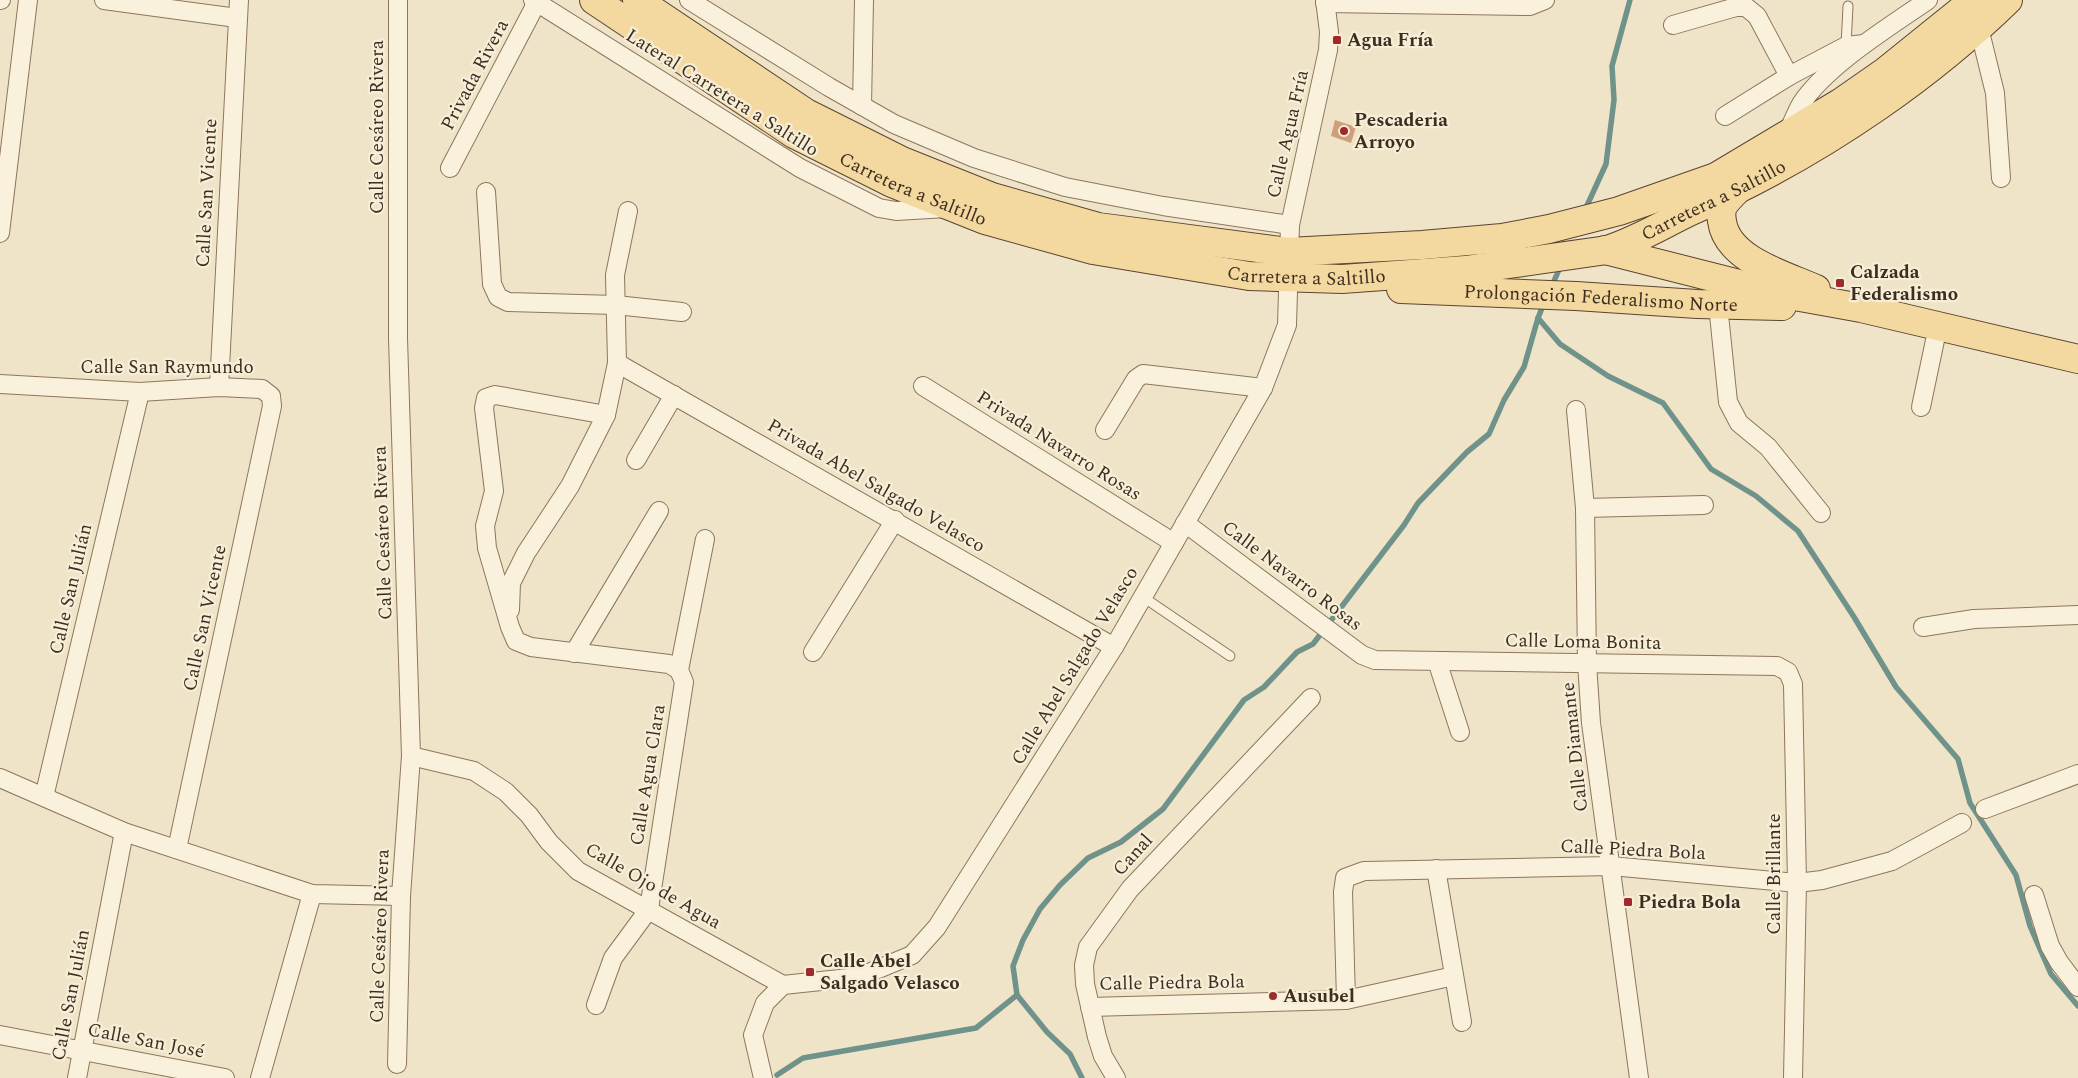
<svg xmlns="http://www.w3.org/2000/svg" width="2078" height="1078" font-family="Spectral,serif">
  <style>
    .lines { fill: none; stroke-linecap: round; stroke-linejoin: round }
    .stream { stroke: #6f938a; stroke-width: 5.5 }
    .building { fill: #cf9f7d }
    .service-casing { stroke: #8d765c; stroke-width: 11 }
    .minor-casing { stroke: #8d765c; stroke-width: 20 }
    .primary-casing { stroke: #5b4430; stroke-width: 30 }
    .service { stroke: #faf1dc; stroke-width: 9 }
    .minor { stroke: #faf1dc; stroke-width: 18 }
    .primary { stroke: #f3d9a0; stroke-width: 28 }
    .poi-dot { fill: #9e2a2b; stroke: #f7eed8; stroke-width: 2 }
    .labels { text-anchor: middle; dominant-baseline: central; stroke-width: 4.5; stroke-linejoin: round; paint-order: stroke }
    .poi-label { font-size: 19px; font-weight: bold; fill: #3d2e20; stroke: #f7eed8; text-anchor: start }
    .street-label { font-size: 19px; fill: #3d2e20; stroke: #f7eed8 }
  </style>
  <rect width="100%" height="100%" fill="#f0e4c8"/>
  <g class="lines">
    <g class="stream">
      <path d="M1585,210L1606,164L1614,100L1612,66L1630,0"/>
      <path d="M1551,288L1561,265"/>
      <path d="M1538,318L1560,344L1608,376L1663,403L1711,469L1756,496L1798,531L1854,617L1896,687L1958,759L1970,803L2016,875L2030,926L2051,974L2078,1006"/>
      <path d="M777,1075L803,1058L976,1028L1017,995"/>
      <path d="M1082,1078L1070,1054L1047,1032L1017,995L1013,966L1023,940L1040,909L1060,885L1088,858L1121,842L1163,809L1244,700L1264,687L1297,652L1313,644L1404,525L1418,503L1467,452L1489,434L1504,400L1524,367L1538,318L1544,303"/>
    </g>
  </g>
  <path class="building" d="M1335,120L1356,127L1351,143L1331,136Z"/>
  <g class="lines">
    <defs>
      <g id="service">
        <path d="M1846,46L1848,6"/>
        <path d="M1143,597L1230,656"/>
      </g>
      <g id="minor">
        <path d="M0,0H1"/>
        <path d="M104,0L237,18"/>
        <path d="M533,0L800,168L879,208L896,211L947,208"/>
        <path d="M689,0L829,87L894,124L974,158L1065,187L1163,206L1290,225"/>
        <path d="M1325,3L1530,6L1545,0"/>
        <path d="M1673,25L1736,7H1746L1757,16L1789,76"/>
        <path d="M1979,28L1995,93L2001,178"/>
        <path d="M862,106L864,0"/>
        <path d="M1725,116L1789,76L1846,46L1864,44"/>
        <path d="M1788,132C1792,123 1796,113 1801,104C1827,65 1889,27 1928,0"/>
        <path d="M450,168L537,2"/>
        <path d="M486,192L492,284L498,297L508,302L616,305L682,312"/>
        <path d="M0,233L28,0"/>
        <path d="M1718,305L1728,402L1739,423L1768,447L1821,513"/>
        <path d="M617,363L1114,647"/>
        <path d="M0,384L140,392L219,387L262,389L271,396L272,406L177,849"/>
        <path d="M923,386L1174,543"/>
        <path d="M219,387L239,0"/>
        <path d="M1921,407L1938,326"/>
        <path d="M1576,410L1585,508L1587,663L1591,723L1639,1078"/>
        <path d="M606,415L495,395L486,398L484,408L494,491L485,526L487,548L510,627L516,641L531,647L669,664L679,670"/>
        <path d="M1105,430L1136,379L1143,374L1263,388"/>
        <path d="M636,460L674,395"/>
        <path d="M1585,508L1704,505"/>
        <path d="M1185,523L1362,655L1375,660L1777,666L1788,672L1793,684L1797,883L1793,1078"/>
        <path d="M510,610L511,583L526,553L570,486L606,415L617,363L615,275L628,211"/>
        <path d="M1923,627L1974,619L2078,615"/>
        <path d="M813,652L895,520"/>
        <path d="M574,653L659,511"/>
        <path d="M1437,661L1460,732"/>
        <path d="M411,756L474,771L506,792L529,815L549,842L578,871L783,985"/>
        <path d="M0,778L124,832L312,894L401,896"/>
        <path d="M44,797L140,392"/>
        <path d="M1985,809L2078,774"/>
        <path d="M1436,869L1462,1022"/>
        <path d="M2034,895L2050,946L2059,962L2078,987"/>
        <path d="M1346,1000L1343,892L1345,878L1364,871L1611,866L1797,883L1822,880L1892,861L1962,823"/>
        <path d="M596,1005L613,958L649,909L684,682L679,670L705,539"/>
        <path d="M1090,1007L1346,1000L1454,976"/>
        <path d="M0,1035L225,1078"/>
        <path d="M397,1064L401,896L411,756L398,338V0"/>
        <path d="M77,1078L124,832"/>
        <path d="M260,1078L312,894"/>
        <path d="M763,1078L753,1035L765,1003L783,985L859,977L912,955L937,927L1114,647L1263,388L1287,325L1290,225L1328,50L1329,32L1325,0"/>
        <path d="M1116,1078L1103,1056L1097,1037L1085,984L1084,965L1088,947L1130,889L1311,698"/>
      </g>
      <g id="primary">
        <path id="s1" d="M594,0L794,134L892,183L985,220L1093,250L1249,276L1342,279L1466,270L1607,250C1636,241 1662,225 1689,212C1704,205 1720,198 1734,191C1832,143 1930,76 2008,0"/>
        <path d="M637,0L806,113L902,161L992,197L1098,227L1288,252L1422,245L1502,238L1549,229L1619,211L1716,177L1840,103L1886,71L1974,0"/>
        <path d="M1736,191C1732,195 1726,201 1723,206C1721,211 1721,216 1722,221C1727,260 1785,275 1816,289"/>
        <path d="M1605,250L1767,291L1861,308L2078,359"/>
        <path id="s2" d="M1401,289L1576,296L1697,304L1782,306"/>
      </g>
    </defs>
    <use href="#service" class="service-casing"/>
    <use href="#minor" class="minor-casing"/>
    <use href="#primary" class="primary-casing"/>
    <use href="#service" class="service"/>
    <use href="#minor" class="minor"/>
    <use href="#primary" class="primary"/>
  </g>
  <g class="poi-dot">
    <rect x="1332" y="35" width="10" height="10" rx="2.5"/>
    <circle cx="1344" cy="131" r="5"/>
    <rect x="1835" y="278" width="10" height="10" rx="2.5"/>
    <rect x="1623" y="897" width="10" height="10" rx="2.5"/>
    <rect x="805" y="967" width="10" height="10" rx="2.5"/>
    <circle cx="1273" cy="996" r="5"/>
  </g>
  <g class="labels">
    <g class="poi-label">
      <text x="1347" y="40">Agua Fría</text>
      <text x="1354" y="120">Pescaderia<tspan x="1354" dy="22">Arroyo</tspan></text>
      <text x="1850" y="272">Calzada<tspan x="1850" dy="22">Federalismo</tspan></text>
      <text x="1638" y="902">Piedra Bola</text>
      <text x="820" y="961">Calle Abel<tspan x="820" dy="22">Salgado Velasco</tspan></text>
      <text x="1283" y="996">Ausubel</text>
    </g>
    <g class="street-label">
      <text transform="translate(475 75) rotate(-62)">Privada Rivera</text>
      <text transform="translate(722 93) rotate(32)">Lateral Carretera a Saltillo</text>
      <text transform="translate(377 127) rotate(-90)">Calle Cesáreo Rivera</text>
      <text transform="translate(1288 134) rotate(-77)">Calle Agua Fría</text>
      <text stroke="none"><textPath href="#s1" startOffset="372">Carretera a Saltillo</textPath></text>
      <text transform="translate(207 193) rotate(-87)">Calle San Vicente</text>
      <text stroke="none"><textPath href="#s1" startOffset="1198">Carretera a Saltillo</textPath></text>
      <text stroke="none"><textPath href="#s1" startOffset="778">Carretera a Saltillo</textPath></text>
      <text stroke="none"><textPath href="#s2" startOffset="200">Prolongación Federalismo Norte</textPath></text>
      <text x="167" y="367">Calle San Raymundo</text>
      <text transform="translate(1059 446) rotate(32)">Privada Navarro Rosas</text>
      <text transform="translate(876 486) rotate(30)">Privada Abel Salgado Velasco</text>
      <text transform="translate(383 533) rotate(-92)">Calle Cesáreo Rivera</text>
      <text transform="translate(1292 576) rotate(37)">Calle Navarro Rosas</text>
      <text transform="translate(71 589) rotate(-77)">Calle San Julián</text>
      <text transform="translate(205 618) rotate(-78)">Calle San Vicente</text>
      <text transform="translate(1583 642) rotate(1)">Calle Loma Bonita</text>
      <text transform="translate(1075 666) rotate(-59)">Calle Abel Salgado Velasco</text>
      <text transform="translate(1575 747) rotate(-96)">Calle Diamante</text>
      <text transform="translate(648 775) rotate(-81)">Calle Agua Clara</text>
      <text transform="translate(1633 850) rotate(3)">Calle Piedra Bola</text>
      <text transform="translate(1133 855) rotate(-48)">Canal</text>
      <text transform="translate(1774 874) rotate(-90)">Calle Brillante</text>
      <text transform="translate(653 886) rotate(30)">Calle Ojo de Agua</text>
      <text transform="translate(380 936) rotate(-88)">Calle Cesáreo Rivera</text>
      <text transform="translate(1172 983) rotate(-1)">Calle Piedra Bola</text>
      <text transform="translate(71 995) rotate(-79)">Calle San Julián</text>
      <text transform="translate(146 1041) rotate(11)">Calle San José</text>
    </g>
  </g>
</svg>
